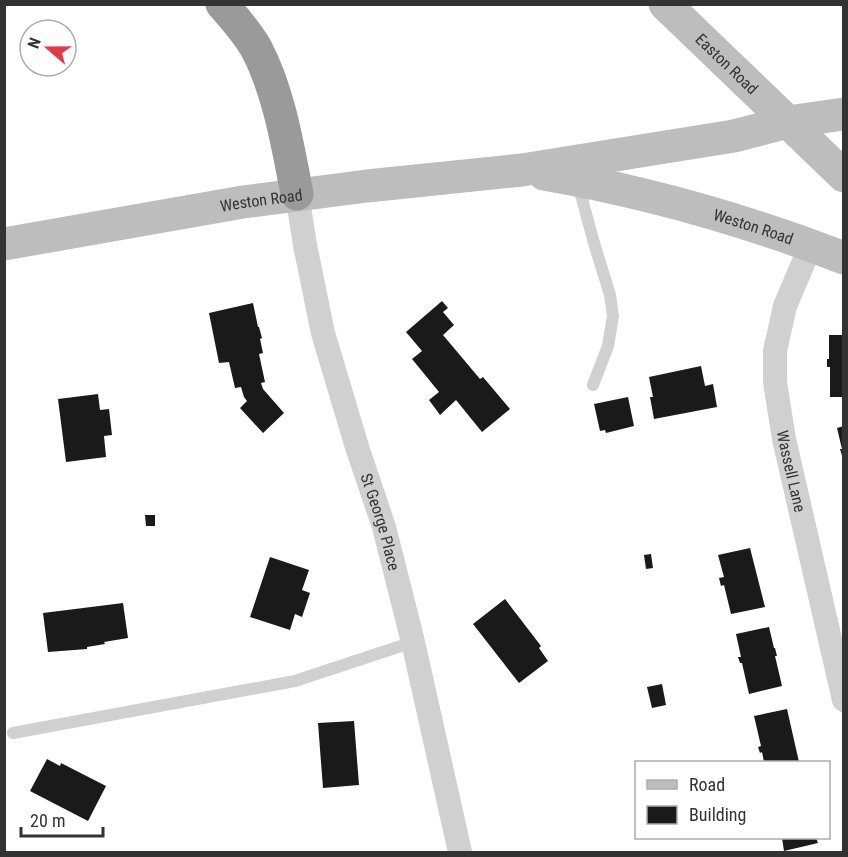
<svg xmlns="http://www.w3.org/2000/svg" width="848" height="857" font-family="'Roboto Condensed',sans-serif">
  <style>
    .building { fill: #1a1a1a }
    .lines { fill: none; stroke-linecap: round; stroke-linejoin: round }
    .service { stroke: #d0d0d0; stroke-width: 12 }
    .minor { stroke: #d0d0d0; stroke-width: 24 }
    .secondary { stroke: #bdbdbd; stroke-width: 33 }
    .motorway { stroke: #9a9a9a; stroke-width: 33 }
    .labels { text-anchor: middle; dominant-baseline: central; stroke-width: 6; stroke-linejoin: round; paint-order: stroke }
    .street-label { font-size: 16px; fill: #333; stroke: #fff }
  </style>
  <rect width="100%" height="100%" fill="#fff"/>
  <g class="building">
    <path d="M442,301L448,308L443,312L454,325L443,335L480,379L483,377L510,409L482,432L456,400L440,415L429,400L439,392L412,359L422,351L406,332Z"/>
    <path d="M253,303L258,327H259L262,338L260,339L263,353L259,354L265,382L261,383L263,389L284,413L263,433L240,408L247,401L244,397L241,387L235,388L229,362L219,363L209,313Z"/>
    <path d="M829,335H844V397H830V367H827V359H829Z"/>
    <path d="M701,366L705,386L713,384L717,407L654,419L650,397H653L649,377Z"/>
    <path d="M98,394L100,410L109,409L112,435L104,436L106,457L66,462L58,399Z"/>
    <path d="M628,397L634,426L606,433L605,430L600,431L594,404Z"/>
    <path d="M844,426V459H843L840,449H842L837,428Z"/>
    <path d="M145,515H155V526H146Z"/>
    <path d="M750,548L765,607L731,614L724,585L721,586L719,578L724,577L718,555Z"/>
    <path d="M651,554L653,568L646,569L644,555Z"/>
    <path d="M270,557L309,570L302,590L310,593L302,617L295,614L290,630L250,617Z"/>
    <path d="M505,599L541,646L539,648L548,661L519,683L473,624Z"/>
    <path d="M123,603L128,638L104,642L105,644L87,647V649L48,652L43,613Z"/>
    <path d="M769,627L774,648H775L777,656H775L782,686L749,694L742,663H740L738,657H741L736,634Z"/>
    <path d="M662,684L666,705L652,708L647,687Z"/>
    <path d="M787,709L799,762H764L762,752L760,753L758,747L761,746L754,716Z"/>
    <path d="M354,721L359,785L323,788L318,723Z"/>
    <path d="M47,759L60,766L61,763L106,786L88,821L30,791Z"/>
    <path d="M782,838H816L818,843L784,851Z"/>
  </g>
  <g class="lines">
    <g class="service">
      <path d="M578,184L594,243L610,295L613,316L608,346L593,385"/>
      <path d="M13,733L295,681L413,642"/>
    </g>
    <g class="minor">
      <path id="s1" d="M297,194L305,245L323,333L357,447L384,527L413,642L460,852"/>
      <path id="s2" d="M811,245L785,306L775,351V382L784,439L844,700"/>
    </g>
    <g class="secondary">
      <path id="s3" d="M665,4L844,176"/>
      <path id="s4" d="M544,174C647,192 746,220 844,258"/>
      <path id="s5" d="M4,244L243,202L367,186L522,170L734,136L788,122L844,114"/>
    </g>
    <path class="motorway" d="M222,4C234,18 247,32 256,48C279,91 288,147 297,194"/>
  </g>
  <g class="labels">
    <g class="street-label">
      <text stroke="none"><textPath href="#s3" startOffset="86">Easton Road</textPath></text>
      <text stroke="none"><textPath href="#s5" startOffset="261">Weston Road</textPath></text>
      <text stroke="none"><textPath href="#s4" startOffset="216">Weston Road</textPath></text>
      <text stroke="none"><textPath href="#s2" startOffset="234">Wassell Lane</textPath></text>
      <text stroke="none"><textPath href="#s1" startOffset="339">St George Place</textPath></text>
    </g>
  </g>
  <rect width="848" height="857" fill="none" stroke="#333333" stroke-width="12"/>
  <rect x="635" y="761" width="195" height="78" fill="#ffffff" stroke="#adadad" stroke-width="1.5"/>
  <rect x="647" y="780" width="30" height="9" fill="#bdbdbd" stroke="#adadad" stroke-width="1.5"/>
  <text x="689" y="791" font-size="18" fill="#333333">Road</text>
  <rect x="647" y="806" width="30" height="18" fill="#1a1a1a" stroke="#adadad" stroke-width="1.5"/>
  <text x="689" y="821" font-size="18" fill="#333333">Building</text>
  <g transform="translate(48 48) rotate(290)"><circle r="28" fill="#ffffff" stroke="#adadad" stroke-width="1.5"/>
  <path d="M0-4.5L10 22L0 15L-10 22Z" fill="#e63946"/>
  <text y="-9" font-size="16" font-weight="bold" text-anchor="middle" fill="#333333">N</text>
  </g>
  <path d="M21 827v9h82v-9" fill="none" stroke="#333333" stroke-width="3"/>
  <text x="30" y="827" font-size="18" fill="#333333" stroke="#ffffff" stroke-width="4.5" paint-order="stroke">20 m</text>
</svg>
